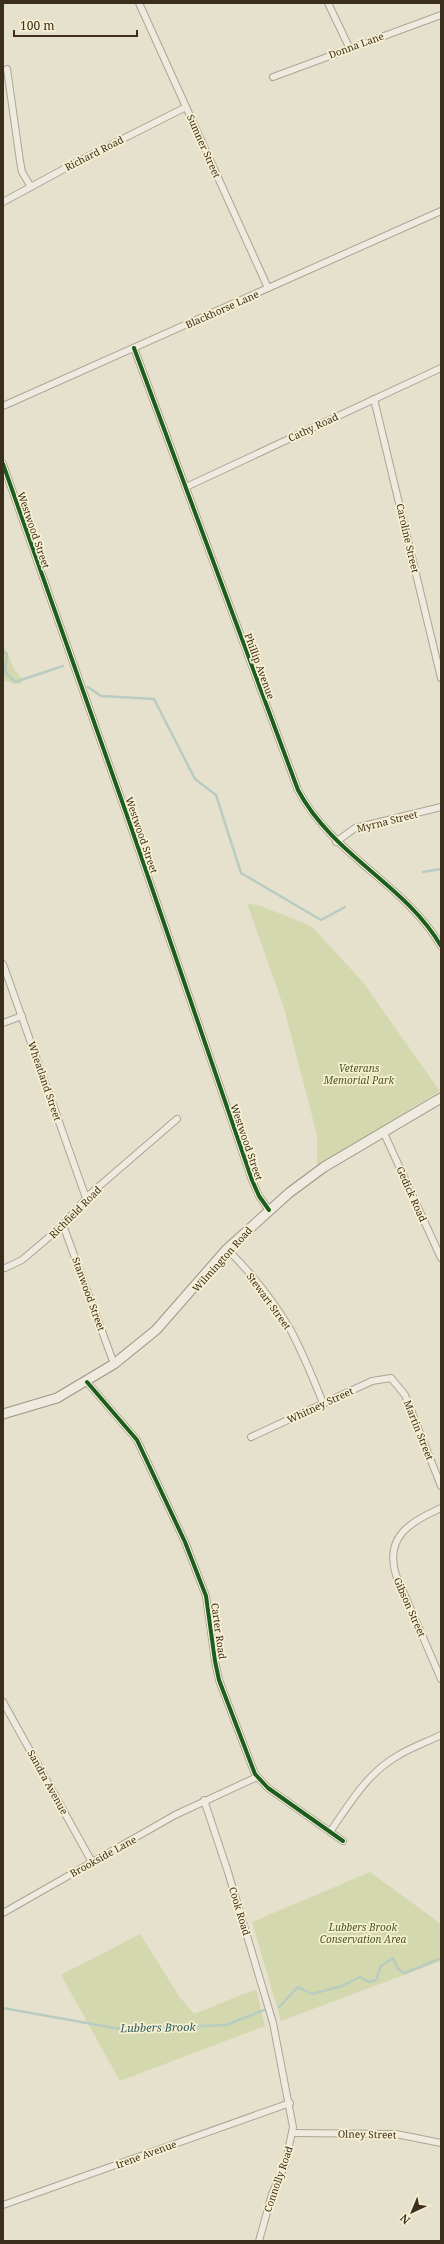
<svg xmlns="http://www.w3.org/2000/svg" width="444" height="2244" font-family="'Noto Serif',serif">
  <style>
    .green { fill: #d3d8ae }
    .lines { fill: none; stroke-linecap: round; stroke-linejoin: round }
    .stream { stroke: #b8ccc2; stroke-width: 2.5 }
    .minor-casing { stroke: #aba596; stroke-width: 8 }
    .secondary-casing { stroke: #9b9586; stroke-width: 11 }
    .minor { stroke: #eeeadf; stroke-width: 6 }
    .secondary { stroke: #eeeadf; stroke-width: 9 }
    .cycleway-casing { stroke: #f8f0d2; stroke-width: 6 }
    .cycleway { stroke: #1b5e20; stroke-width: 4 }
    .labels { text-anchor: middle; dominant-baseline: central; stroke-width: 3.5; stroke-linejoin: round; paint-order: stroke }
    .street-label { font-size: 10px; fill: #3b2e1d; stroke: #f8f0d2 }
    .park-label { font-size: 10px; font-style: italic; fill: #475922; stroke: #f8f0d2 }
    .water-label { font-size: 11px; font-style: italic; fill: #2b5b5c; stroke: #f8f0d2 }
  </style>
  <rect width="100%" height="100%" fill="#e6e1cc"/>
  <g class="green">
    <path d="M3,645L15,671L22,679V683L15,684L3,680Z"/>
    <path d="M247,903L261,906L311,926L362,981L440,1091L319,1165H317V1135L284,1008Z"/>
    <path d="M370,1872L441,1924V1961L281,2021L252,1922Z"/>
    <path d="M140,1934L179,1996L194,2014L256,1989L265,2026L120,2081L61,1975Z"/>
  </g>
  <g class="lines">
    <g class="stream">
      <path d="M3,651L7,654L5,672L15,682L63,666"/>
      <path d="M88,687L101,696L154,699L195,779L216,795L241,873L321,920L345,907"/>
      <path d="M423,872L441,869"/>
      <path d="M279,2007L298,1987L312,1994L342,1986L360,1977L369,1982L376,1980L381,1966L393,1958L398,1969L405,1973L441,1958"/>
      <path d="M3,2008L120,2029L226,2025L264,2010"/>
    </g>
    <defs>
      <g id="minor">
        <path d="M139,3L268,288"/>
        <path d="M328,3L349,47"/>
        <path d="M7,69L20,161L22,172L31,187"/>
        <path d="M273,77L441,15"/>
        <path d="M3,202L75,163L186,107"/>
        <path d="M134,348L298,790C333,856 405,884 441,946"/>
        <path d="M374,399L441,678"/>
        <path d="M3,406L441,211"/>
        <path d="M3,464L130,824L252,1180L259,1196L269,1210"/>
        <path d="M186,487L441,368"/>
        <path d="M336,842L355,828L441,807"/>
        <path d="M3,964L86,1198"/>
        <path d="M3,1023L22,1016"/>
        <path d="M383,1131L441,1258"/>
        <path d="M63,1225L114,1364"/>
        <path d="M227,1249C251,1273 273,1300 290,1329C303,1353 313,1378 323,1403"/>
        <path d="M5,1268L22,1260L42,1243L63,1225L90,1194L177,1119"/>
        <path d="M87,1382L137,1440L185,1542L206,1596L215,1661L219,1680L255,1774L268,1788L343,1841"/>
        <path d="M251,1437L372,1381L391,1378L405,1395L441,1486"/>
        <path d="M441,1508C411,1522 384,1536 396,1575L441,1679"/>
        <path d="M3,1702L92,1862"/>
        <path d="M204,1800L228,1872L273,2023L293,2127L285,2165L272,2194L259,2241"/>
        <path d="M330,1832C350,1803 368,1772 399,1755C412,1747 427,1742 441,1735"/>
        <path d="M3,1913L175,1815L257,1777"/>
        <path d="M292,2133L396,2134L441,2143"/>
        <path d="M3,2205L290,2103"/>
      </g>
      <path id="secondary" d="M3,1414L57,1398L114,1364L156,1330L227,1249L289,1193L324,1167L441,1098"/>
    </defs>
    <use href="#minor" class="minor-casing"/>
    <use href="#secondary" class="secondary-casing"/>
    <use href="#minor" class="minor"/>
    <use href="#secondary" class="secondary"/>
    <defs>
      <g id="cycleway">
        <path d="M134,348L298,790C333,856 405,884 441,946"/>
        <path d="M3,464L130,824L252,1180L259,1196L269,1210"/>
        <path d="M87,1382L137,1440L185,1542L206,1596L215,1661L219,1680L255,1774L268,1788L343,1841"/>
      </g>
    </defs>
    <use href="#cycleway" class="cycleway-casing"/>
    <use href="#cycleway" class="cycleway"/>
  </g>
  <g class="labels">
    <g class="street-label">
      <text transform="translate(356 45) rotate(-20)">Donna Lane</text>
      <text transform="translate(204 146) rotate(66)">Sumner Street</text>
      <text transform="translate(94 153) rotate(-27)">Richard Road</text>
      <text transform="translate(222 309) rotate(-24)">Blackhorse Lane</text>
      <text transform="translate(313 427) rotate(-25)">Cathy Road</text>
      <text transform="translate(34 530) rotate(71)">Westwood Street</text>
      <text transform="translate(408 538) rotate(77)">Caroline Street</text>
      <text transform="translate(260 666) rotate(70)">Phillip Avenue</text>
      <text transform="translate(387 821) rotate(-14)">Myrna Street</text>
      <text transform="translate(142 835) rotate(71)">Westwood Street</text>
      <text transform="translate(45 1081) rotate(71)">Wheatland Street</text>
      <text transform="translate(247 1142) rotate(71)">Westwood Street</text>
      <text transform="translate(412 1194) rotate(66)">Gedick Road</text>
      <text transform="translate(75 1212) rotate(-45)">Richfield Road</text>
      <text transform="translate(222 1259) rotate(-48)">Wilmington Road</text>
      <text transform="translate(89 1294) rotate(70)">Stanwood Street</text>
      <text transform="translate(269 1301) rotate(54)">Stewart Street</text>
      <text transform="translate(320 1405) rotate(-25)">Whitney Street</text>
      <text transform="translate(419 1430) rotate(68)">Martin Street</text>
      <text transform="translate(410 1607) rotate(66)">Gibson Street</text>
      <text transform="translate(219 1631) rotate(82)">Carter Road</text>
      <text transform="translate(48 1782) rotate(61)">Sandra Avenue</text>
      <text transform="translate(103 1856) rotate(-29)">Brookside Lane</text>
      <text transform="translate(240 1911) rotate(73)">Cook Road</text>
      <text transform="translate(367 2134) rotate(1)">Olney Street</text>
      <text transform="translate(146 2154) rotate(-20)">Irene Avenue</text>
      <text transform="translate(278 2179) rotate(-71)">Connolly Road</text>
    </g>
    <g class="park-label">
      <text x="359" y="1068">Veterans<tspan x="359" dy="12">Memorial Park</tspan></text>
      <text x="363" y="1927">Lubbers Brook<tspan x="363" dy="12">Conservation Area</tspan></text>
    </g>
    <g class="water-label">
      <text transform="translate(158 2027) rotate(-1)">Lubbers Brook</text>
    </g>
  </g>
  <rect width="444" height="2244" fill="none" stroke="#3b2e1d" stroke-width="8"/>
  <g transform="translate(412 2212) rotate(224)" stroke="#f8f0d2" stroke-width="3" paint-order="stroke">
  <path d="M0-3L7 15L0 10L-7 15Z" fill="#3b2e1d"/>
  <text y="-6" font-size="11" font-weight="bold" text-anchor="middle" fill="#3b2e1d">N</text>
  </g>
  <path d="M14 30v6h123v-6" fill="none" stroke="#3b2e1d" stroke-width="2"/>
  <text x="20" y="30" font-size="12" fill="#3b2e1d" stroke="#f8f0d2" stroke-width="3" paint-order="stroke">100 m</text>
</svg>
